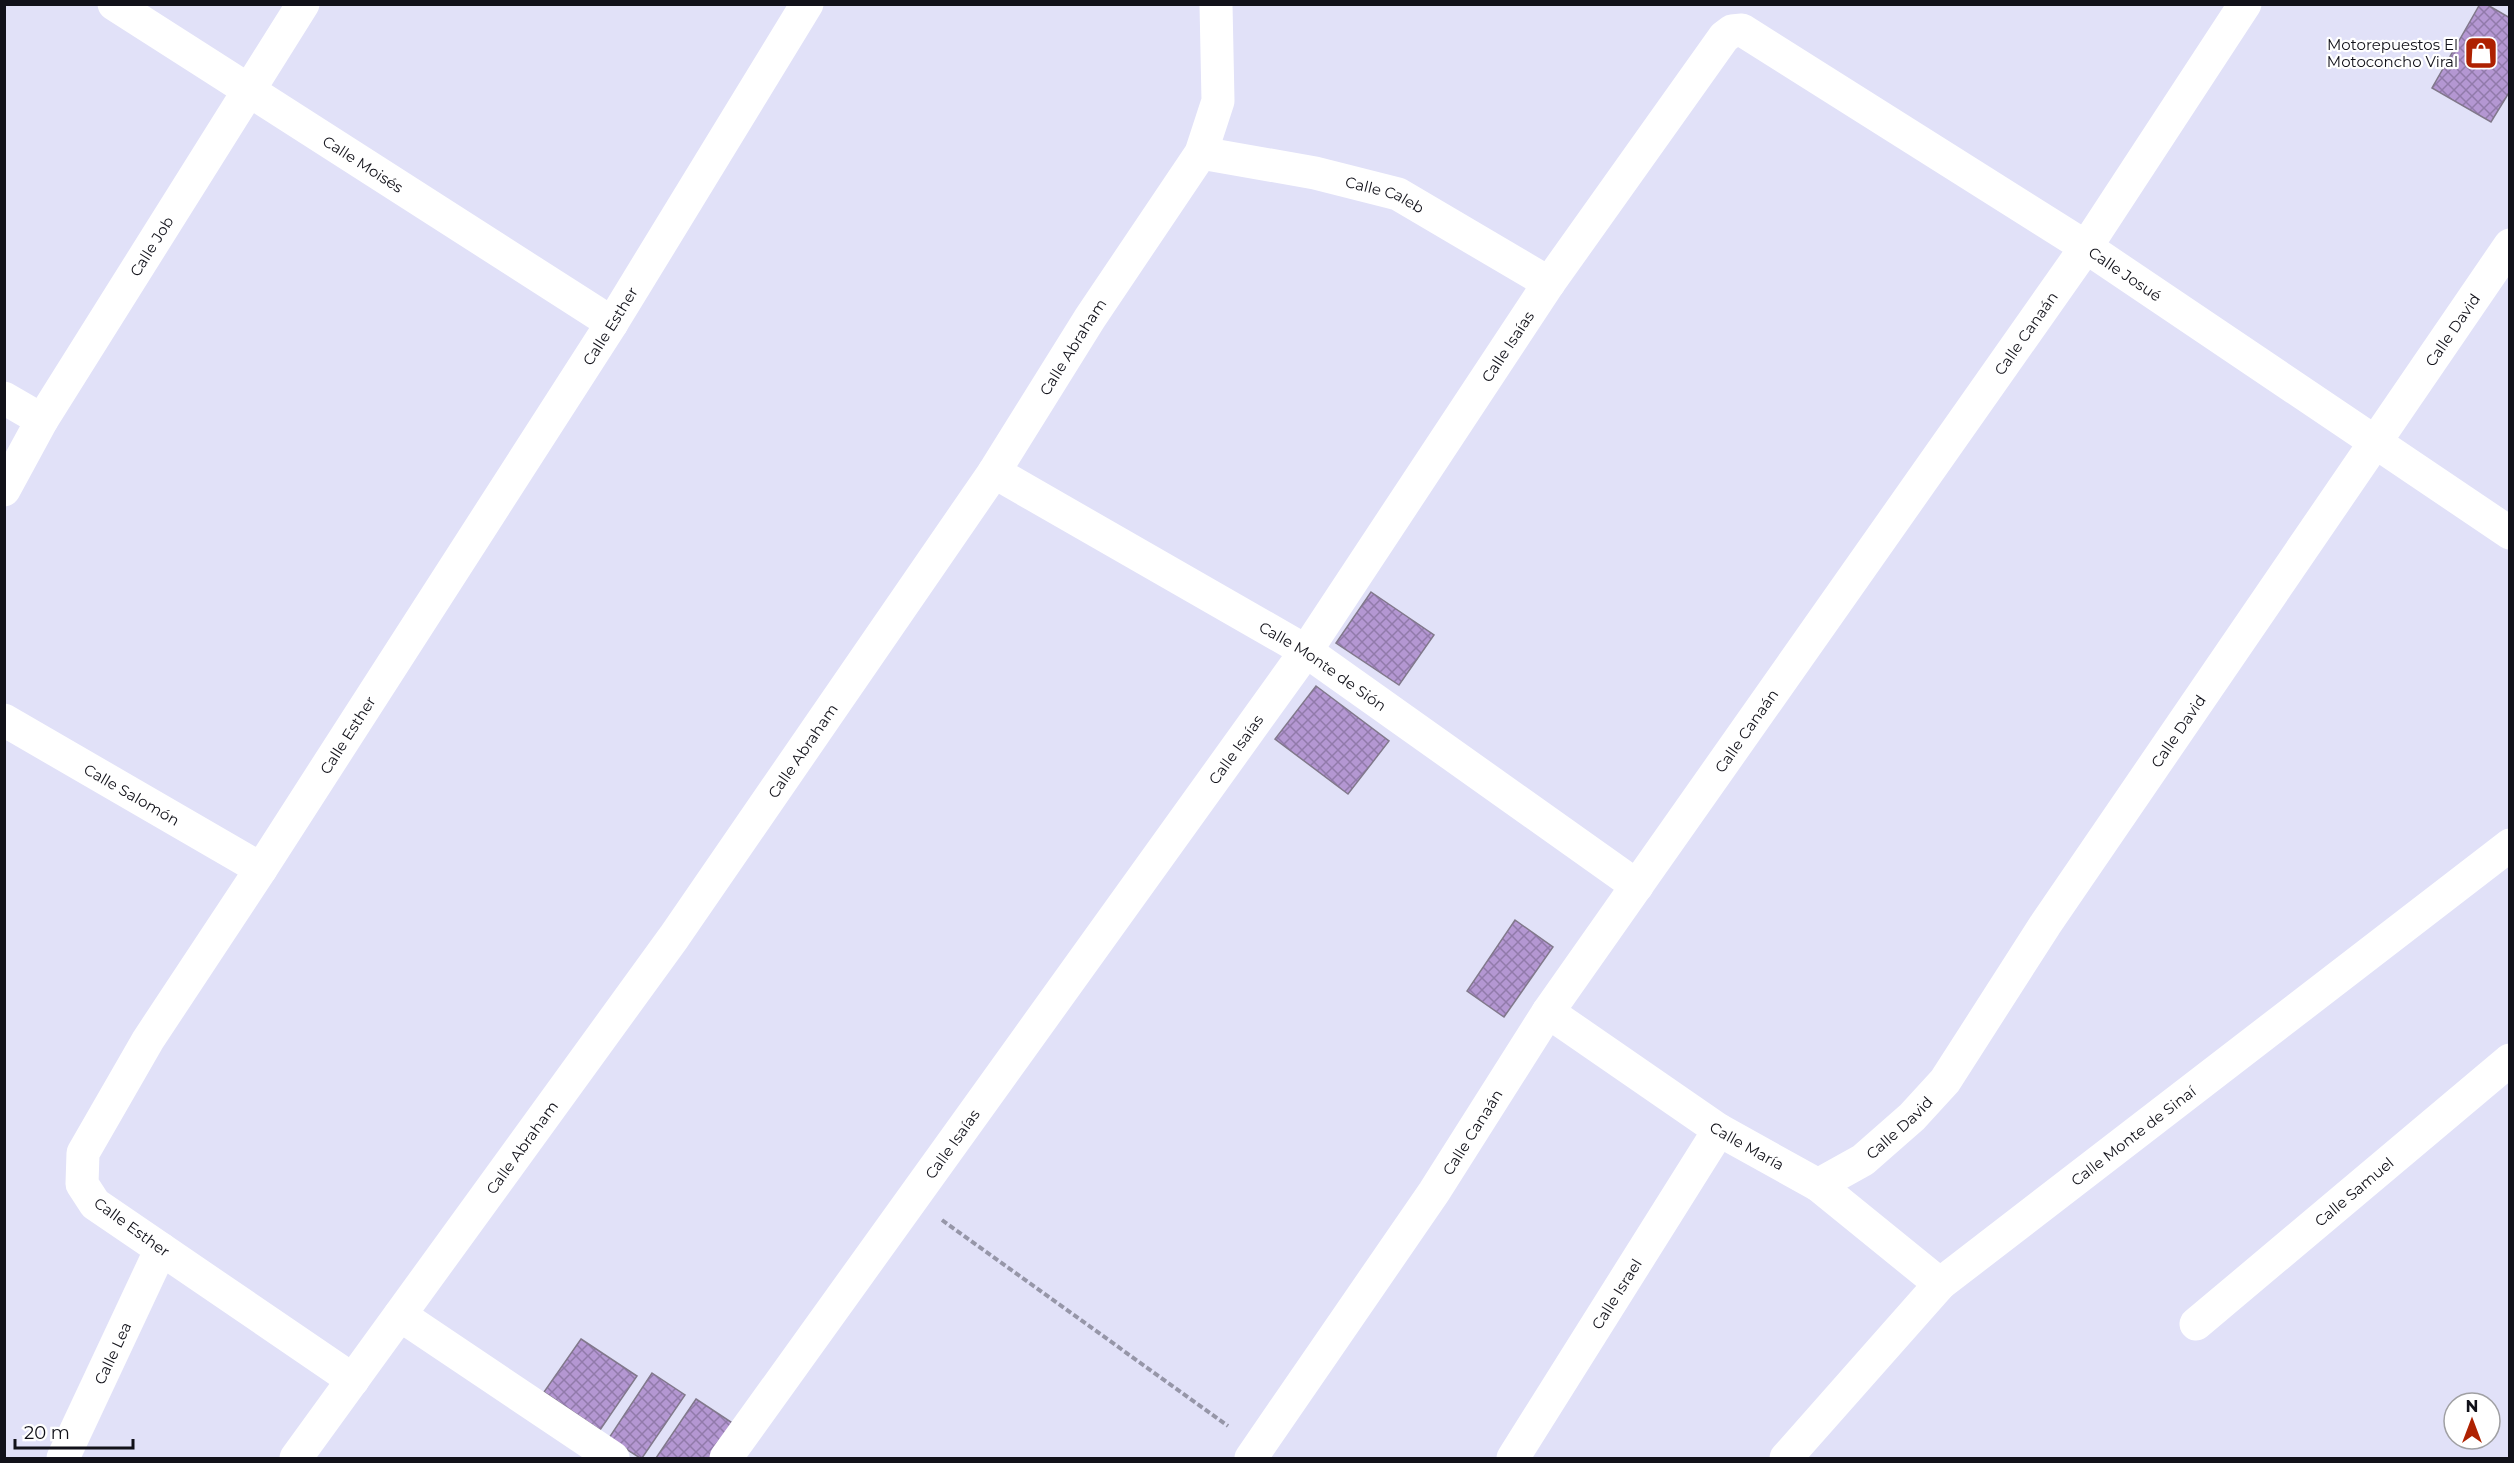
<svg xmlns="http://www.w3.org/2000/svg" width="2514" height="1463" font-family="Montserrat,sans-serif">
  <style>
    .building { fill: url(#building-cross-hatch); stroke: #81788b; stroke-width: 1.5 }
    .lines { fill: none; stroke-linecap: round; stroke-linejoin: round }
    .path { stroke: #9696a8; stroke-width: 4; stroke-dasharray: 6 3; stroke-linecap: butt }
    .minor { stroke: #fff; stroke-width: 33 }
    .labels { text-anchor: middle; dominant-baseline: central; stroke-width: 4.5; stroke-linejoin: round; paint-order: stroke }
    .poi-label { font-size: 15px; fill: #111119; stroke: #fff; text-anchor: end }
    .street-label { font-size: 15px; fill: #111119; stroke: #fff }
  </style>
  <defs>
    <pattern id="building-cross-hatch" width="8" height="8" patternUnits="userSpaceOnUse" patternTransform="scale(1.5)"><rect width="8" height="8" fill="#b497d2"/><path d="M0 0l8 8M0 8l8-8" fill="none" stroke="#917aaa"/></pattern>
  </defs>
  <rect width="100%" height="100%" fill="#e1e1f8"/>
  <g class="building">
    <path d="M2480,4H2486L2510,18V91L2491,122L2432,88Z"/>
    <path d="M1371,592L1434,635L1399,685L1336,643Z"/>
    <path d="M1316,686L1389,741L1348,794L1275,739Z"/>
    <path d="M1515,920L1553,947L1504,1017L1467,991Z"/>
    <path d="M581,1339L637,1376L600,1430L544,1392Z"/>
    <path d="M652,1373L685,1395L642,1458H640L609,1438Z"/>
    <path d="M696,1399L740,1428L720,1458H656Z"/>
  </g>
  <g class="lines">
    <path class="path" d="M942,1220L1228,1426"/>
    <g class="minor">
      <path id="s1" d="M114,4L612,323"/>
      <path id="s2" d="M1201,153L1315,173L1398,194L1549,283"/>
      <path d="M4,398L42,420"/>
      <path id="s3" d="M994,472L1306,651L1637,886"/>
      <path id="s4" d="M4,490L42,420L303,4"/>
      <path id="s5" d="M4,720L261,869"/>
      <path id="s6" d="M1548,1012L1719,1130L1818,1185L1940,1284"/>
      <path id="s7" d="M1818,1185L1863,1160L1912,1117L1945,1081L2045,925L2510,245"/>
      <path d="M400,1315L613,1458"/>
      <path id="s8" d="M2196,1324L2510,1060"/>
      <path id="s9" d="M353,1380L95,1204L82,1184L83,1153L148,1040L261,869L612,323L807,4"/>
      <path id="s10" d="M63,1458L161,1249"/>
      <path id="s11" d="M296,1458L674,937L994,472L1090,318L1201,153L1218,101L1216,4"/>
      <path id="s12" d="M726,1458L1306,651L1549,283L1724,37L1732,31L1742,30L2086,247L2510,533"/>
      <path id="s13" d="M1251,1458L1434,1192L1548,1012L2086,247L2245,4"/>
      <path id="s14" d="M1513,1458L1719,1130"/>
      <path id="s15" d="M1786,1458L1940,1284L2510,845"/>
    </g>
  </g>
  <defs>
    <symbol id="shop-square" viewBox="-11 -11 22 22"><rect x="-9" y="-9" width="18" height="18" rx="4" fill="#ae2101" stroke="#fff"/><path d="M-5-2.5h2.3a2.7 3.5 0 0 1 5.4 0H5L5.5 6h-11ZM-1.5-2.5h3a1.5 2.3 0 0 0-3 0Z" fill="#fff"/></symbol>
  </defs>
  <g fill-rule="evenodd">
    <use href="#shop-square" x="2462" y="34" width="38" height="38"/>
  </g>
  <g class="labels">
    <g class="poi-label">
      <text x="2458" y="44">Motorepuestos El<tspan x="2458" dy="17">Motoconcho Viral</tspan></text>
    </g>
    <g class="street-label">
      <text stroke="none"><textPath href="#s1" startOffset="296">Calle Moisés</textPath></text>
      <text stroke="none"><textPath href="#s2" startOffset="189">Calle Caleb</textPath></text>
      <text stroke="none"><textPath href="#s4" startOffset="285">Calle Job</textPath></text>
      <text stroke="none"><textPath href="#s12" startOffset="2211">Calle Josué</textPath></text>
      <text stroke="none"><textPath href="#s9" startOffset="1348">Calle Esther</textPath></text>
      <text stroke="none"><textPath href="#s7" startOffset="1072">Calle David</textPath></text>
      <text stroke="none"><textPath href="#s13" startOffset="1366">Calle Canaán</textPath></text>
      <text stroke="none"><textPath href="#s12" startOffset="1359">Calle Isaías</textPath></text>
      <text stroke="none"><textPath href="#s11" startOffset="1356">Calle Abraham</textPath></text>
      <text stroke="none"><textPath href="#s3" startOffset="382">Calle Monte de Sión</textPath></text>
      <text stroke="none"><textPath href="#s13" startOffset="880">Calle Canaán</textPath></text>
      <text stroke="none"><textPath href="#s7" startOffset="586">Calle David</textPath></text>
      <text stroke="none"><textPath href="#s9" startOffset="862">Calle Esther</textPath></text>
      <text stroke="none"><textPath href="#s12" startOffset="873">Calle Isaías</textPath></text>
      <text stroke="none"><textPath href="#s11" startOffset="870">Calle Abraham</textPath></text>
      <text stroke="none"><textPath href="#s5" startOffset="148">Calle Salomón</textPath></text>
      <text stroke="none"><textPath href="#s7" startOffset="100">Calle David</textPath></text>
      <text stroke="none"><textPath href="#s13" startOffset="394">Calle Canaán</textPath></text>
      <text stroke="none"><textPath href="#s15" startOffset="476">Calle Monte de Sinaí</textPath></text>
      <text stroke="none"><textPath href="#s12" startOffset="387">Calle Isaías</textPath></text>
      <text stroke="none"><textPath href="#s6" startOffset="240">Calle María</textPath></text>
      <text stroke="none"><textPath href="#s11" startOffset="384">Calle Abraham</textPath></text>
      <text stroke="none"><textPath href="#s8" startOffset="206">Calle Samuel</textPath></text>
      <text transform="translate(132 1227) rotate(36)">Calle Esther</text>
      <text stroke="none"><textPath href="#s14" startOffset="194">Calle Israel</textPath></text>
      <text stroke="none"><textPath href="#s10" startOffset="116">Calle Lea</textPath></text>
    </g>
  </g>
  <rect width="2514" height="1463" fill="none" stroke="#111119" stroke-width="12"/>
  <g transform="translate(2472 1421)"><circle r="28" fill="#ffffff" stroke="#a0a0a3" stroke-width="1.5"/>
  <path d="M0-4.5L10 22L0 15L-10 22Z" fill="#ae2101"/>
  <text y="-9" font-size="16" font-weight="bold" text-anchor="middle" fill="#111119">N</text>
  </g>
  <path d="M15 1439v9h118v-9" fill="none" stroke="#111119" stroke-width="3"/>
  <text x="24" y="1439" font-size="18" fill="#111119" stroke="#ffffff" stroke-width="4.5" paint-order="stroke">20 m</text>
</svg>
